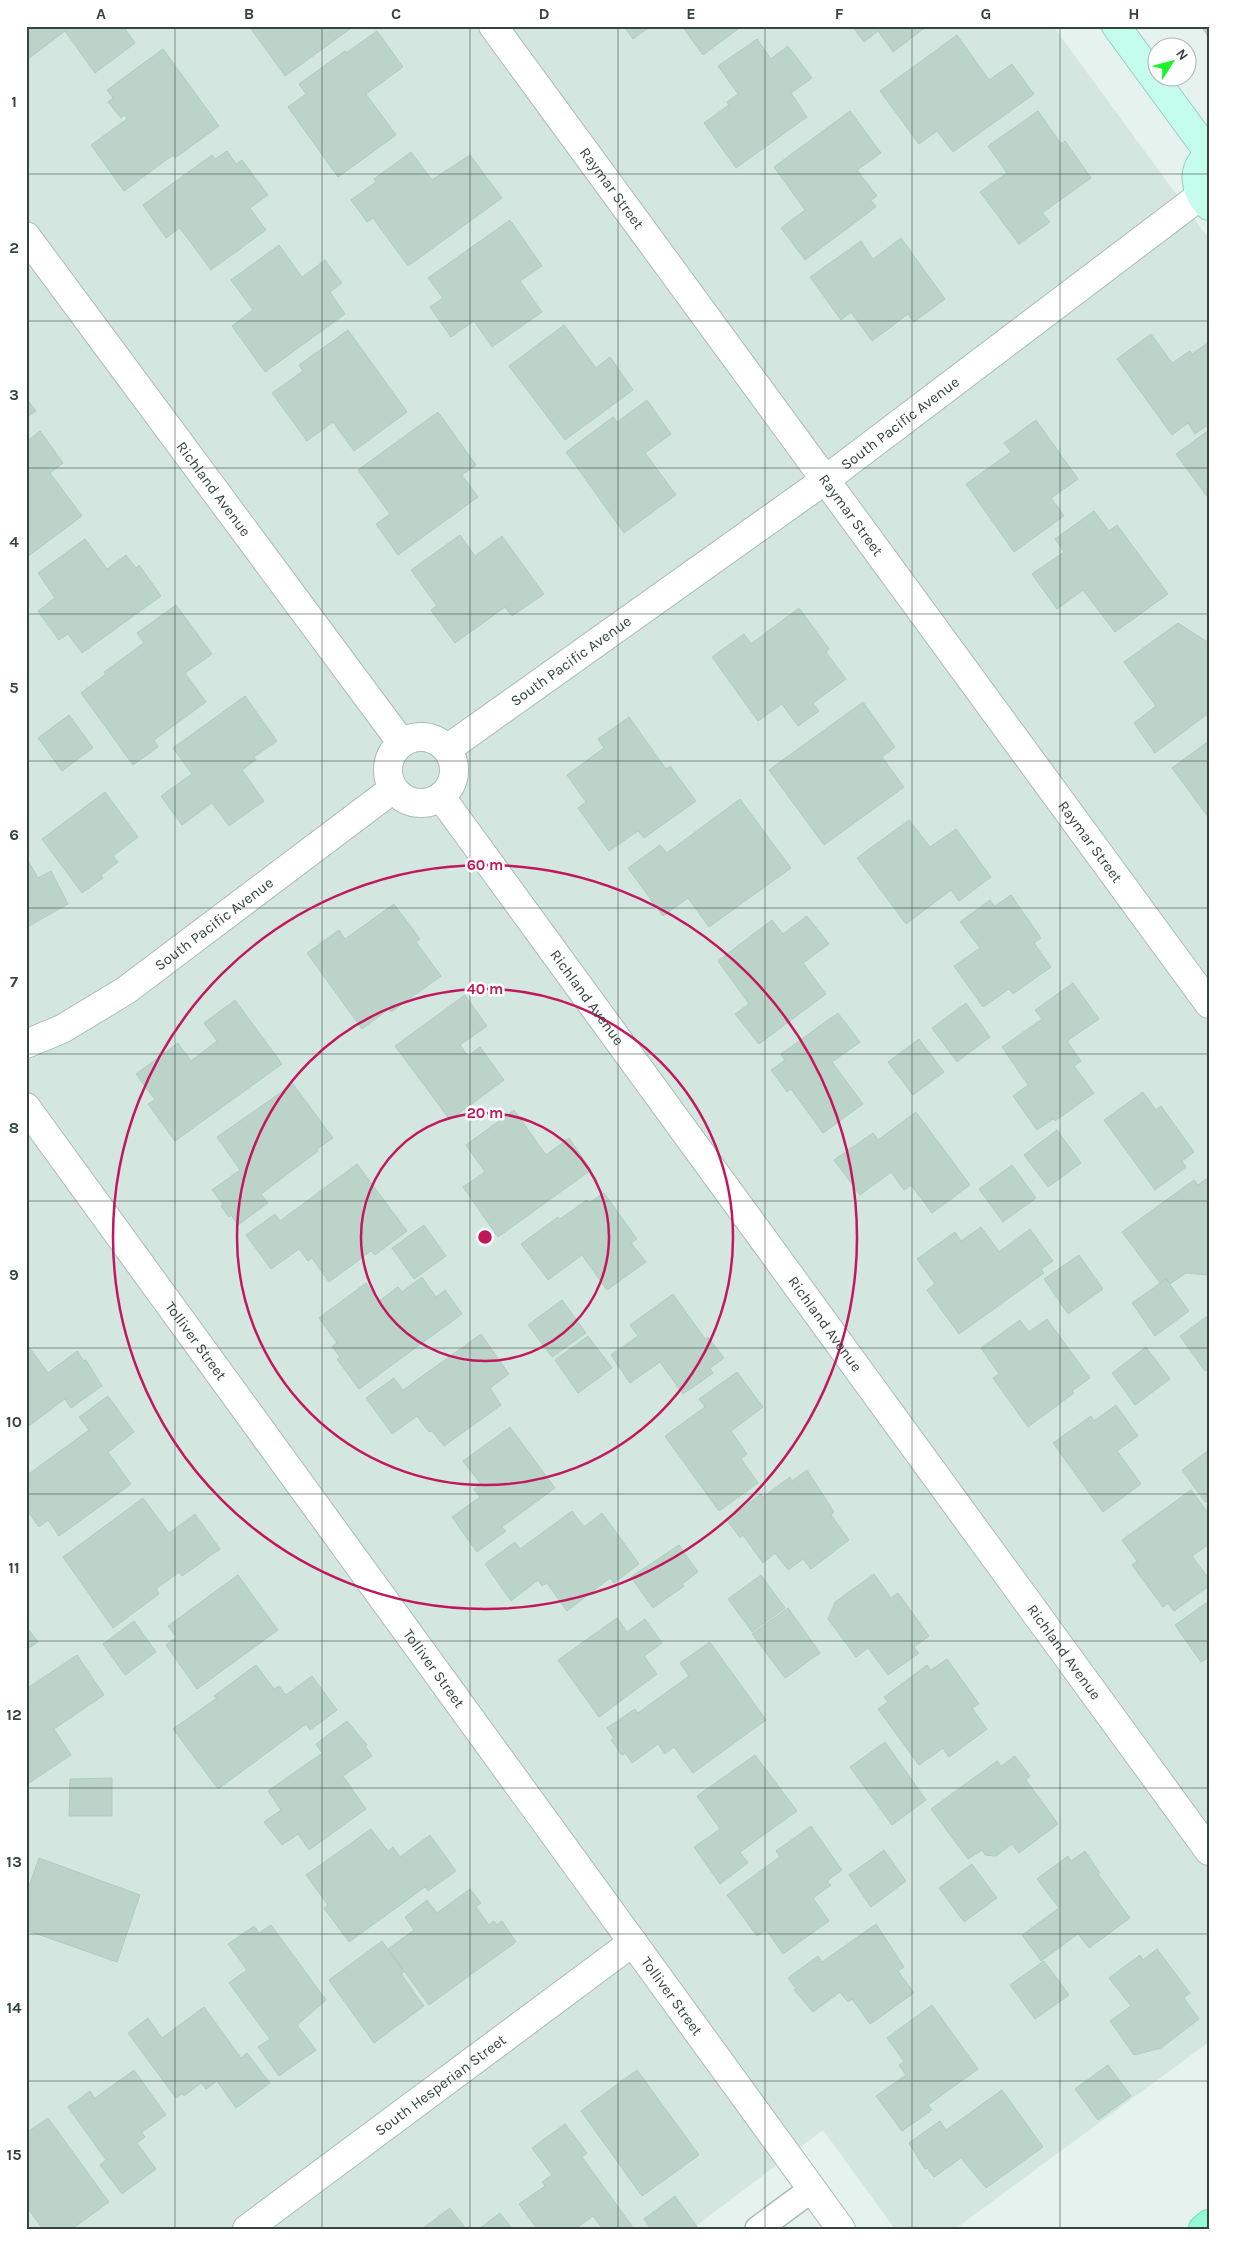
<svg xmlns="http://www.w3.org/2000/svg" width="1235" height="2255" font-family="Karla,sans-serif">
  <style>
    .residential { fill: #d3e6df }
    .building { fill: #bbd3c8; stroke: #aecebf }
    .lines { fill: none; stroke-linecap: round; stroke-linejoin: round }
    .lane-casing { stroke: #a8bdb4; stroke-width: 28 }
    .street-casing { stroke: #a8bdb4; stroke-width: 30 }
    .secondary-casing { stroke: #96d1bd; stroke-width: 30 }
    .primary-casing { stroke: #66dfb2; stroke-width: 30 }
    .lane { stroke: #fff; stroke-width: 25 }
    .street { stroke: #fff; stroke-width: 28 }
    .secondary { stroke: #c4fdeb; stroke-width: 28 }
    .primary { stroke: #95fbd6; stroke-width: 28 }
    .grid { fill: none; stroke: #35443d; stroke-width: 1; stroke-opacity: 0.55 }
    .ring { fill: none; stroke: #c2185b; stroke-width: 2.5 }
    .labels { text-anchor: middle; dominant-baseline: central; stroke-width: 5; stroke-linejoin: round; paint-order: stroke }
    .street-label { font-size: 15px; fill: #35443d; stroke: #fff }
    .centre { fill: #c2185b; stroke: #fff; stroke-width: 2.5 }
    .ring-label { font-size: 15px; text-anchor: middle; font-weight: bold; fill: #c2185b; stroke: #fff; stroke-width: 5; stroke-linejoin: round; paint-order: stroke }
    .neatline { fill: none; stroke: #35443d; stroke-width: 2 }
    .grid-label { font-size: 16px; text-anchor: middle; font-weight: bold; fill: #35443d }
  </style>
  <rect width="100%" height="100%" fill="#e5f2ed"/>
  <path class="residential" d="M26,26H1053L1209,239V2042L955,2229H895L823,2130L692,2229H26Z"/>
  <g class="building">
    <path d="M26,26H123L135,43L95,73L65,31L28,59Z"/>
    <path d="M249,26H354L285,76Z"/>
    <path d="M624,26H651L633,39Z"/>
    <path d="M682,26H742L703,55Z"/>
    <path d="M852,26H927L893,52L878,31L864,42Z"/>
    <path d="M1201,26H1209V38Z"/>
    <path d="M377,31L403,67L366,94L396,135L338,177L288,107L306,94L299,84L345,51L346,53Z"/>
    <path d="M957,35L989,80L1012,64L1034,94L953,152L937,131L919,144L880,91Z"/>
    <path d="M757,39L771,59L788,46L812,78L791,93L807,117L736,168L704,123L729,105L727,102L738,94L718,66Z"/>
    <path d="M163,49L219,126L175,158L173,155L124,191L91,145L127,119L124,115L121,118L108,102L113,98L107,90Z"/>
    <path d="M850,111L881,153L857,170L877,196L871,200L876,207L805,260L781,228L805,210L774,167Z"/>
    <path d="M1038,111L1061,144L1065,141L1091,178L1042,213L1050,222L1019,244L980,192L1007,173L988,146Z"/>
    <path d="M227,151L236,164L242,160L268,195L250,208L266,230L211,270L180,228L166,238L143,205L212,155L215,159Z"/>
    <path d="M411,152L432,180L470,155L502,198L408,266L373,218L367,222L351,200L376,182L374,179Z"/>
    <path d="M510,220L542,266L520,281L542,312L492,347L474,321L451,337L430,307L443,298L428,278Z"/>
    <path d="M901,238L945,299L914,322L908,314L872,341L851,312L841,320L810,277L861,241L873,259Z"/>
    <path d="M279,245L302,277L325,260L342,283L330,292L345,314L265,372L232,326L253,310L231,280Z"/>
    <path d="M564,325L596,368L610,357L633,390L565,440L509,366Z"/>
    <path d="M348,330L407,412L354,451L333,422L307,441L272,393L303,371L299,365Z"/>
    <path d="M1151,334L1172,363L1190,351L1192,354L1209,342V424L1195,434L1188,423L1172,435L1117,359Z"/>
    <path d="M26,398L36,411L26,418Z"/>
    <path d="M647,400L671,434L645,453L676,495L624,533L566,452L613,417L617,422Z"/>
    <path d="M438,412L476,465L462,475L478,497L398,555L376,524L390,514L358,470Z"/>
    <path d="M1036,420L1078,479L1051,498L1064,516L1014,552L966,484L1011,452L1004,443Z"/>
    <path d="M1209,430V499L1176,454Z"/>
    <path d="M40,431L63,463L50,473L82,516L27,557L26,442Z"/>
    <path d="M1094,511L1109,531L1117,525L1168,594L1115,632L1083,590L1057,609L1032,574L1064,552L1055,539Z"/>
    <path d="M460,535L475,556L502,536L544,594L512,616L505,607L455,643L431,610L437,606L411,570Z"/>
    <path d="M85,539L107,569L126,555L136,568L139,565L161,596L82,653L68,634L59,640L38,611L55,598L38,573Z"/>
    <path d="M176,605L212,654L185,673L206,702L154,740L158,747L133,765L81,693L106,674L104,672L144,643L137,633Z"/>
    <path d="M799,608L829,649L826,652L846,679L813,703L819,711L798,726L782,704L758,721L712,657L744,634L751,644Z"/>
    <path d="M1178,623L1209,643V713L1155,753L1134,723L1156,706L1124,662Z"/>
    <path d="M245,696L277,741L254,757L256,760L242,770L264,801L229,826L212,803L182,825L161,796L192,774L173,748Z"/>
    <path d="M863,702L895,747L882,757L904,787L824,845L769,770Z"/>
    <path d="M69,715L93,748L62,771L38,738Z"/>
    <path d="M629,717L666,769L670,766L696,801L644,838L638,831L609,851L578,808L586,802L567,775L604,748L598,739Z"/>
    <path d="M1209,741V818L1172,768Z"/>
    <path d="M105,792L138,837L113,856L118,862L101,875L103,878L82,893L42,839Z"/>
    <path d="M740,799L791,868L709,927L688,898L663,916L628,868L660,845L667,853Z"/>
    <path d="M909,820L930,847L956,829L991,877L959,901L951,890L906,924L857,858Z"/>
    <path d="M26,857L38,878L51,871L68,904L29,926L26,921Z"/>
    <path d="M1011,895L1041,938L1034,943L1051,967L1013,994L1009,989L983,1007L954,966L980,948L960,922L990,900L995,906Z"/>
    <path d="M394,904L420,939L416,942L441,976L391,1012L389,1009L362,1029L307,953L339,930L345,939Z"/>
    <path d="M807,916L829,944L803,963L826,994L759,1044L735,1014L749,1004L718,961L772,920L783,934Z"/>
    <path d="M1073,983L1099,1019L1067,1041L1081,1061L1074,1066L1094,1093L1055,1121L1053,1119L1037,1130L1013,1096L1028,1085L1002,1047L1042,1019L1035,1010Z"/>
    <path d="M465,995L487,1026L460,1045L468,1056L480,1047L504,1080L450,1120L395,1046Z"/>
    <path d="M235,1000L282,1064L175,1141L148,1104L155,1100L136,1074L178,1043L191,1061L217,1041L204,1023Z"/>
    <path d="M966,1003L990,1037L957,1062L932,1028Z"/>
    <path d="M838,1013L860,1042L832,1062L863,1104L823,1133L791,1089L787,1092L771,1070L785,1060L781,1054Z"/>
    <path d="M919,1039L944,1072L913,1095L888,1062Z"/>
    <path d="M293,1084L333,1138L317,1149L318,1151L261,1194L268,1203L238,1225L231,1215L229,1217L221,1206L223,1204L212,1190L240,1170L217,1137Z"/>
    <path d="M1143,1092L1156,1110L1161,1106L1194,1152L1182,1161L1186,1167L1155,1190L1104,1120Z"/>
    <path d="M514,1110L546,1155L569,1138L591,1170L498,1237L463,1187L485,1172L466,1145Z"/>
    <path d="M916,1112L970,1185L932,1213L911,1185L904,1190L891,1172L860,1195L834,1160L873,1133L878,1140Z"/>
    <path d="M1057,1130L1081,1163L1048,1187L1024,1155Z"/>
    <path d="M357,1164L407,1231L375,1255L371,1251L329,1282L312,1258L308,1261L299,1249L271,1269L246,1235L275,1214L280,1221Z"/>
    <path d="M1012,1165L1036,1198L1003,1222L979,1189Z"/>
    <path d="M1209,1177V1275L1186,1273L1170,1284L1166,1279L1160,1283L1122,1232L1194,1180L1198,1185Z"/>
    <path d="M604,1193L637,1239L631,1243L646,1262L607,1290L582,1255L548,1280L521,1244L558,1217L560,1219L587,1200L589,1203Z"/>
    <path d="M424,1225L446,1256L414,1279L392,1248Z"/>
    <path d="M981,1227L999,1252L1030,1229L1053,1261L1041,1269L1044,1273L959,1334L927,1290L935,1284L917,1259L955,1232L961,1241Z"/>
    <path d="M1079,1255L1103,1289L1068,1314L1044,1279Z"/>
    <path d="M422,1277L436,1297L445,1290L462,1314L359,1389L337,1359L340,1357L332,1346L337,1343L319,1318L366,1283L379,1301L398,1287L402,1292Z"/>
    <path d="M1166,1279L1189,1311L1155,1336L1132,1303Z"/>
    <path d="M673,1294L705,1339L708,1337L724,1358L710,1368L713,1373L683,1394L660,1362L630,1383L611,1355L638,1336L630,1325Z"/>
    <path d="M562,1300L586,1333L552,1357L528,1325Z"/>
    <path d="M1209,1315V1368L1205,1371L1180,1336Z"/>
    <path d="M1047,1319L1090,1378L1072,1391L1074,1393L1028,1427L993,1378L999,1374L981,1348L1020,1320L1029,1332Z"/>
    <path d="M481,1334L509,1374L490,1388L501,1405L444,1446L432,1431L429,1432L417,1416L392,1434L366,1398L394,1378L403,1390Z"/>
    <path d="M588,1336L612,1368L578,1393L555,1360Z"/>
    <path d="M26,1343L48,1373L77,1351L84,1361L86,1360L102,1386L71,1408L65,1399L26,1428Z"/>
    <path d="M1146,1347L1170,1379L1135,1405L1112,1373Z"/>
    <path d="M737,1372L763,1407L731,1431L747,1454L741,1459L758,1483L719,1511L665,1436L705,1407L699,1399Z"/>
    <path d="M108,1396L134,1432L108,1452L131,1484L59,1536L48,1520L39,1527L26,1509V1476L89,1430L79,1417Z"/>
    <path d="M1116,1405L1138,1436L1117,1451L1141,1484L1103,1512L1053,1443L1091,1416L1094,1421Z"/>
    <path d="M510,1427L555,1488L502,1527L506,1531L477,1552L452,1517L480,1497L474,1489L481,1484L463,1461Z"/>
    <path d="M1209,1450V1500L1205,1502L1182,1470Z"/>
    <path d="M807,1470L834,1512L831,1515L849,1540L811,1569L803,1559L788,1570L775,1553L763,1563L743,1535L740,1538L727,1520L761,1494L763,1497L790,1477L792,1481Z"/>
    <path d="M1191,1490L1209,1514V1544L1192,1556L1209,1579V1586L1174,1611L1168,1603L1163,1607L1132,1565L1137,1561L1122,1540Z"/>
    <path d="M143,1498L169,1533L195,1514L220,1549L182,1576L179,1572L156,1589L159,1594L113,1628L63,1557Z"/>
    <path d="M572,1511L584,1527L602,1513L639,1564L614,1583L610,1578L567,1611L547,1583L542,1586L538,1580L511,1601L485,1564L515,1542L520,1549Z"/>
    <path d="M679,1545L698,1572L682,1584L684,1586L653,1608L631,1577Z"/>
    <path d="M874,1574L891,1598L898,1593L929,1636L914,1647L919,1653L888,1675L868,1648L856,1657L828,1619L835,1602Z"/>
    <path d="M238,1575L278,1630L197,1689L166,1645L176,1637L168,1626Z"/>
    <path d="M761,1575L785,1608L752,1632L728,1599Z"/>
    <path d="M1209,1601V1657L1201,1662L1175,1625Z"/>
    <path d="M788,1608L820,1653L785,1678L752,1634Z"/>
    <path d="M617,1618L627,1632L645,1619L662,1643L644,1656L657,1674L599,1717L558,1660Z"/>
    <path d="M134,1621L156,1652L125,1675L103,1644Z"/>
    <path d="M26,1626L38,1642L26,1650Z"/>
    <path d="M710,1642L766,1720L693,1773L674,1747L665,1754L658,1744L632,1763L625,1753L622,1755L611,1740L614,1738L607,1728L635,1709L638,1713L689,1676L680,1663Z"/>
    <path d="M77,1655L104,1695L54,1729L71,1755L26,1785V1689Z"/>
    <path d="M947,1659L979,1704L972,1708L987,1729L949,1757L943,1748L919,1765L878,1709L888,1702L884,1697L927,1665L931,1670Z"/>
    <path d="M256,1665L274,1689L279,1686L286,1695L312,1676L337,1710L310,1730L306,1724L218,1789L173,1729L217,1698L214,1696Z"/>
    <path d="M347,1721L367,1745L365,1746L372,1756L343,1776L366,1809L309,1850L298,1834L282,1845L264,1822L281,1810L268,1791L322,1753L316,1744Z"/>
    <path d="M885,1742L926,1800L892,1825L850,1767Z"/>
    <path d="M755,1755L797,1811L740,1852L748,1863L720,1884L694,1847L720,1829L697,1796Z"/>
    <path d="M1015,1756L1030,1776L1026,1780L1058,1824L1019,1853L1012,1844L996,1856L985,1855L982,1850L968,1859L931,1809L997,1761L1001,1766Z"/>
    <path d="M112,1778V1816H69L70,1779Z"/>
    <path d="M811,1826L842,1870L827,1881L831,1885L813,1898L829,1921L783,1954L766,1930L757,1936L727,1895L780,1857L776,1851Z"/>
    <path d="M371,1829L388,1851L393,1847L400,1857L430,1835L456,1871L428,1891L425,1887L349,1942L324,1908L328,1905L306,1875Z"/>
    <path d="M884,1850L906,1881L871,1907L849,1875Z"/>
    <path d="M1085,1851L1100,1873L1098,1874L1130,1918L1089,1948L1078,1934L1041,1961L1022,1935L1059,1908L1037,1879L1068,1856L1071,1861Z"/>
    <path d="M39,1858L140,1895L117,1962L26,1930V1894Z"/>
    <path d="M972,1864L997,1898L964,1922L939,1888Z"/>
    <path d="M470,1889L481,1903L476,1907L489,1925L494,1921L497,1925L502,1921L516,1942L429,2005L388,1949L414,1930L405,1917L427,1900L437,1913Z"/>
    <path d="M876,1924L904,1967L898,1971L914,1993L870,2024L852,1999L848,2002L840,1992L813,2012L794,1990L796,1989L788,1978L818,1956L822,1962Z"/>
    <path d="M271,1925L326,2000L297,2025L316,2050L279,2076L258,2047L270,2039L229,1983L247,1970L228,1944L254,1926L259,1933Z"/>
    <path d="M382,1941L404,1972L401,1974L424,2006L374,2043L329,1980Z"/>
    <path d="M1157,1949L1190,1993L1184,1998L1199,2019L1161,2048L1134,2055L1110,2021L1131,2006L1109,1978L1140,1955L1143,1960Z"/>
    <path d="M1044,1961L1069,1995L1035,2019L1010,1985Z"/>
    <path d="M932,2005L978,2069L928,2105L932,2110L902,2131L876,2096L906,2075L899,2065L904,2061L887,2038Z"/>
    <path d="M204,2007L241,2058L247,2053L270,2083L236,2108L217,2081L206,2089L201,2083L184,2096L182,2094L176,2098L128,2033L148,2018L162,2038Z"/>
    <path d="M1108,2065L1131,2096L1098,2120L1075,2089Z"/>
    <path d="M134,2070L166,2115L142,2132L145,2137L137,2143L156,2169L122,2194L100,2165L106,2160L68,2107L90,2091L95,2098Z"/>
    <path d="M637,2070L699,2155L642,2196L581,2111Z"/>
    <path d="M1002,2090L1043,2147L986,2188L961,2158L934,2177L927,2168L925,2169L909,2143L940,2121L946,2130Z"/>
    <path d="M48,2118L109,2202L72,2229H43L26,2206V2133Z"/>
    <path d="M565,2124L587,2153L582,2157L634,2229H603L593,2216L575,2229H537L519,2204L545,2186L542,2182L552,2175L532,2148Z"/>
    <path d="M675,2196L698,2228L651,2229L644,2219Z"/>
    <path d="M450,2208L466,2229H422Z"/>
    <path d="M500,2213L512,2229H479Z"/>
  </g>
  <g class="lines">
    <defs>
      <path id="lane" d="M758,2229L812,2189"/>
      <g id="street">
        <path id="s1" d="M493,26L1209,1004"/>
        <path id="s2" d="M26,236L401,742"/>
        <circle cx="421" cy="770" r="33"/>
        <path id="s3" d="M447,749L825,480L1200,196"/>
        <path id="s4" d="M441,797L1209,1851"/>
        <path id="s5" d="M26,1044L62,1029L125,991L393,789"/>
        <path id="s6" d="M26,1107L841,2229"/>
        <path id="s7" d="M247,2229L633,1942"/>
      </g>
      <g id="secondary">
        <path d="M1116,26L1209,153"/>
        <path d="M1209,154C1190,170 1195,190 1209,206"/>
      </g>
      <path id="primary" d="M1203,2229L1209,2224"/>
    </defs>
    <use href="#lane" class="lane-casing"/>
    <use href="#street" class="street-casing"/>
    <use href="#secondary" class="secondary-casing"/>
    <use href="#primary" class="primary-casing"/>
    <use href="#lane" class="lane"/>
    <use href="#street" class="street"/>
    <use href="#secondary" class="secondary"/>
    <use href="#primary" class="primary"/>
  </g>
  <path class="grid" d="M175,26V2229M322,26V2229M470,26V2229M618,26V2229M765,26V2229M912,26V2229M1060,26V2229M26,174H1209M26,321H1209M26,468H1209M26,614H1209M26,761H1209M26,908H1209M26,1054H1209M26,1201H1209M26,1348H1209M26,1494H1209M26,1641H1209M26,1788H1209M26,1934H1209M26,2081H1209"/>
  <g class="ring">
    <circle cx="485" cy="1237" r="124"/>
    <circle cx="485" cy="1237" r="248"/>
    <circle cx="485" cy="1237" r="372"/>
  </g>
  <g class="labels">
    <g class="street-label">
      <text stroke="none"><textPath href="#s1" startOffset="201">Raymar Street</textPath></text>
      <text stroke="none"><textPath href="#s3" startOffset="558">South Pacific Avenue</textPath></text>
      <text stroke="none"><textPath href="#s2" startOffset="315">Richland Avenue</textPath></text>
      <text stroke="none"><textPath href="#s1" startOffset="606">Raymar Street</textPath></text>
      <text stroke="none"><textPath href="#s3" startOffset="152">South Pacific Avenue</textPath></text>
      <text stroke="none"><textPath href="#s1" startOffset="1011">Raymar Street</textPath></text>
      <text stroke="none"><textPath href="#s5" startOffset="224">South Pacific Avenue</textPath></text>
      <text stroke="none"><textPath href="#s4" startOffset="248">Richland Avenue</textPath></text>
      <text stroke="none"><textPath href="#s4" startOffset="652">Richland Avenue</textPath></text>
      <text stroke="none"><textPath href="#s6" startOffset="289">Tolliver Street</textPath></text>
      <text stroke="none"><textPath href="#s4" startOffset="1058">Richland Avenue</textPath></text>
      <text stroke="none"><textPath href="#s6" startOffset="694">Tolliver Street</textPath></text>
      <text stroke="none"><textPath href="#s6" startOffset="1099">Tolliver Street</textPath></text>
      <text stroke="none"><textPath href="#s7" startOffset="241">South Hesperian Street</textPath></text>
    </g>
  </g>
  <circle cx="485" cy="1237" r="8" class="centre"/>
  <g class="ring-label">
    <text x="485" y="870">60 m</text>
    <text x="485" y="994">40 m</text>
    <text x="485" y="1118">20 m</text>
  </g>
  <rect width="1235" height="2255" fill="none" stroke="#ffffff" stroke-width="55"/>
  <g transform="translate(1172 62) rotate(54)"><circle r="24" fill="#ffffff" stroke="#aeb4b1"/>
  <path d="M0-4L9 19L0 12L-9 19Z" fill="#1bf22c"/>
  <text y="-8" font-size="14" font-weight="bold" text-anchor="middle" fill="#35443d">N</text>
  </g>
  <rect x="28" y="28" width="1180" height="2200" class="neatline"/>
  <g class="grid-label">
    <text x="101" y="19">A</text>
    <text x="249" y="19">B</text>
    <text x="396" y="19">C</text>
    <text x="544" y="19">D</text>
    <text x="691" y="19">E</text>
    <text x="839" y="19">F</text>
    <text x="986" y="19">G</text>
    <text x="1134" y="19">H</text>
    <text x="14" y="107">1</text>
    <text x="14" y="253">2</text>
    <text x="14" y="400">3</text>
    <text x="14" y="547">4</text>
    <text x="14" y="693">5</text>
    <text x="14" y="840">6</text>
    <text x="14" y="987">7</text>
    <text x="14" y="1133">8</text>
    <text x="14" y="1280">9</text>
    <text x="14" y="1427">10</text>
    <text x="14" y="1573">11</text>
    <text x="14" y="1720">12</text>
    <text x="14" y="1867">13</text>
    <text x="14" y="2013">14</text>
    <text x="14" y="2160">15</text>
  </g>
</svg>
